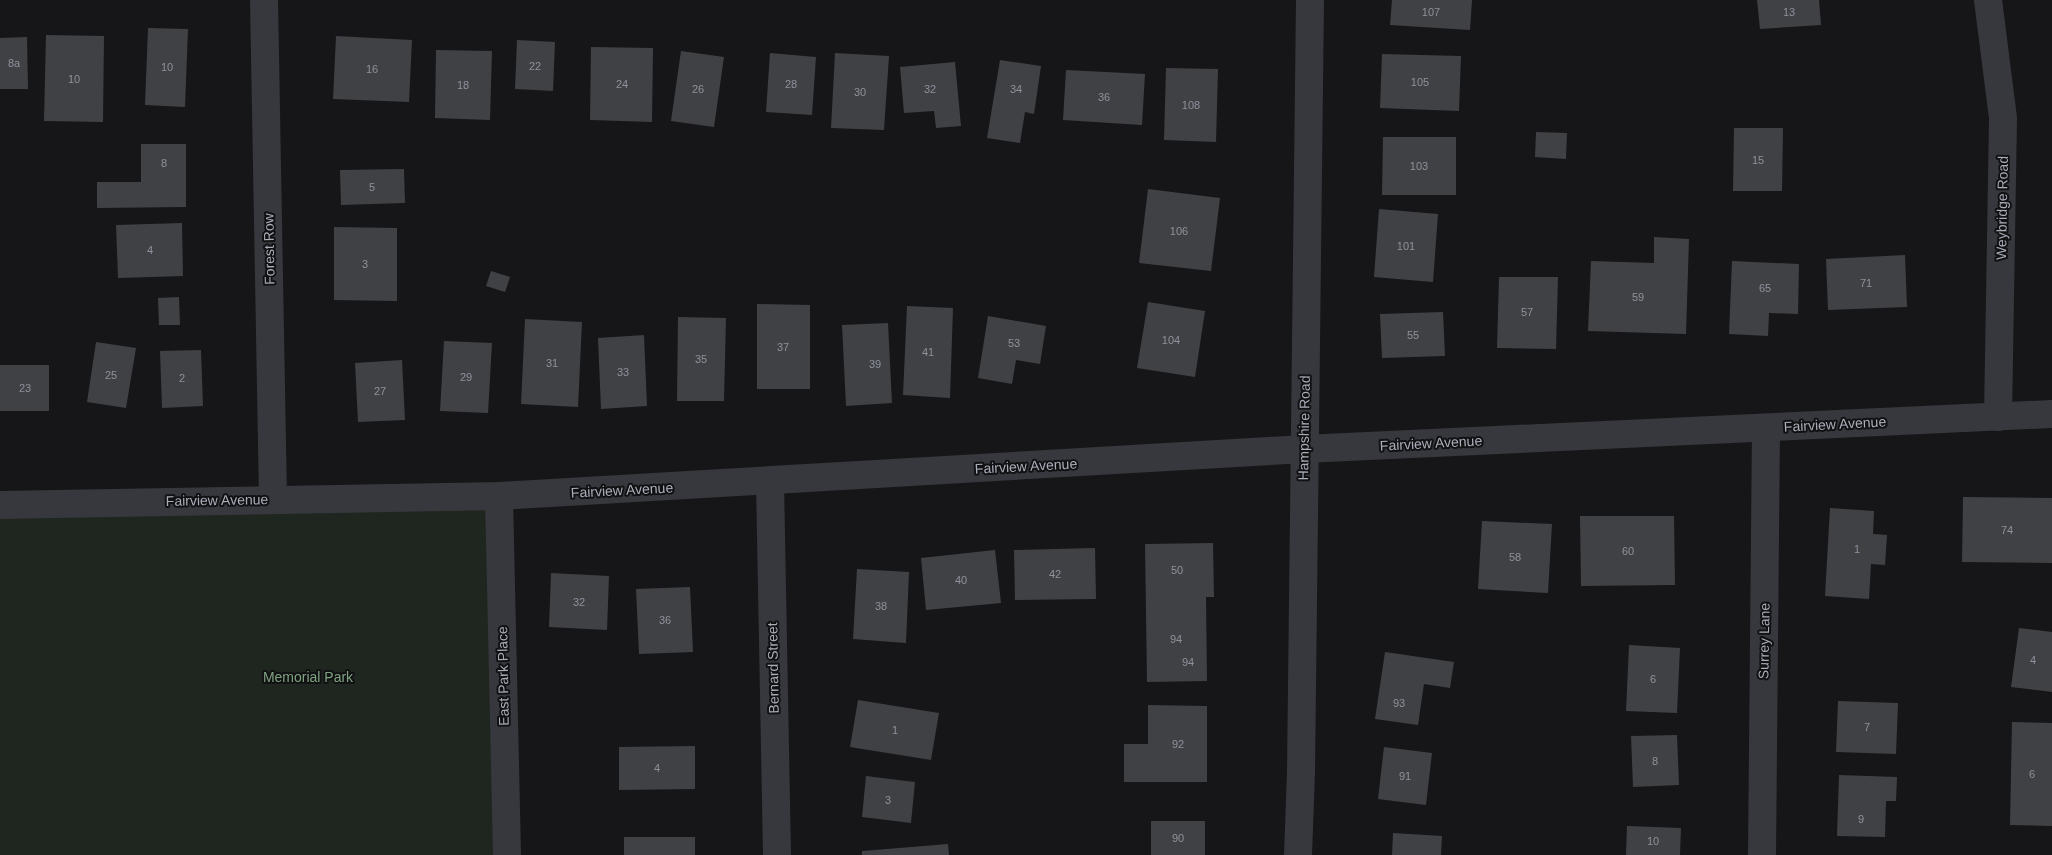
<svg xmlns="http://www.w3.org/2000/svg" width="2052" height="855" font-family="Arial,sans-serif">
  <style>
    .green { fill: #1e261f }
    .building { fill: #404145 }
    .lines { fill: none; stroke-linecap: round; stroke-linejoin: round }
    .minor { stroke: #37383d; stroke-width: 28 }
    .tertiary { stroke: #37383d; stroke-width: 28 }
    .labels { text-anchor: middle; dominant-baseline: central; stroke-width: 4; stroke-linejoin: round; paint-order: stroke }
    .number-label { font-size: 11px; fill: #8e929b }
    .street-label { font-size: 14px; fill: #a8adb8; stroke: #111113 }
    .park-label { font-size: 14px; fill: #7fa381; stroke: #111113 }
  </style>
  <rect width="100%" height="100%" fill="#161618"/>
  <path class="green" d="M499,496L507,855H0V505Z"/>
  <g class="building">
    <path d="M1392,0H1472L1470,30L1390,25Z"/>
    <path d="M1757,0H1819L1821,25L1760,29Z"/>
    <path d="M148,28L188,29L185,107L145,105Z"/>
    <path d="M46,35L104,36L103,122L44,121Z"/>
    <path d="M336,36L412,40L409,102L333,99Z"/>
    <path d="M27,37L28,89H0V38Z"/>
    <path d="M517,40L555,42L553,91L515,89Z"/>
    <path d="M591,47L653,48L652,122L590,120Z"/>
    <path d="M436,50L492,51L490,120L435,118Z"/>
    <path d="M681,51L724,57L714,127L671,121Z"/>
    <path d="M770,53L816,57L812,115L766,112Z"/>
    <path d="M835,53L889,56L884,130L831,128Z"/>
    <path d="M1382,54L1461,56L1459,111L1380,108Z"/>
    <path d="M1000,60L1041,66L1034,114L1025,112L1020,143L987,138Z"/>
    <path d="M955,62L961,126L936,128L934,111L904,113L900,67Z"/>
    <path d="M1166,68L1218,69L1216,142L1164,140Z"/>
    <path d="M1066,70L1145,74L1142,125L1063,120Z"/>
    <path d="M1734,128H1783L1782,191H1733Z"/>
    <path d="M1536,132L1567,133L1566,159L1535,157Z"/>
    <path d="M1383,137H1456V195H1382Z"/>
    <path d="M141,144H186V207L97,208V182H141Z"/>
    <path d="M404,169L405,203L341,205L340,170Z"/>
    <path d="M1148,189L1220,198L1211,271L1139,263Z"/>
    <path d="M1379,209L1438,214L1433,282L1374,277Z"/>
    <path d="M182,223L183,276L118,278L116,225Z"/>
    <path d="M334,227L397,228V301L334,300Z"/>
    <path d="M1654,237L1689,239L1686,334L1588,331L1591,261L1654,263Z"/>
    <path d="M1905,255L1907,307L1828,310L1826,259Z"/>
    <path d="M1732,261L1799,264L1798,314L1769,313L1768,336L1729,334Z"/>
    <path d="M491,271L510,277L505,292L486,286Z"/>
    <path d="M1499,277H1558L1556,349L1497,348Z"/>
    <path d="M179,297L180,325H159L158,298Z"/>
    <path d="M1148,302L1205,311L1195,377L1137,368Z"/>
    <path d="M757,304L810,305V389H757Z"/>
    <path d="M907,306L953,308L950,398L903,395Z"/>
    <path d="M1443,312L1445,356L1382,358L1380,314Z"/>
    <path d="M988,316L1046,326L1040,364L1016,360L1012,384L978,378Z"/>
    <path d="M678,317L726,318L724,401H677Z"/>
    <path d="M525,319L582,322L578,407L521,404Z"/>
    <path d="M888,323L892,403L846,406L842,325Z"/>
    <path d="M644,335L647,406L601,409L598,338Z"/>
    <path d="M444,341L492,343L488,413L440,411Z"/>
    <path d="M96,342L136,348L126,408L87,402Z"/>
    <path d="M201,350L203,406L162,408L160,351Z"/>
    <path d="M402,360L405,420L358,422L355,363Z"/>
    <rect x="0" y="365" width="49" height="46"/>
    <path d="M1963,497L2052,498V563L1962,562Z"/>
    <path d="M1830,508L1874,511L1873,534L1887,535L1885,565L1871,564L1869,599L1825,596Z"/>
    <path d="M1580,516H1674L1675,585L1581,586Z"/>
    <path d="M1482,521L1552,524L1548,593L1478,589Z"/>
    <path d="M1213,543L1214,597H1206L1207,681L1147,682L1145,544Z"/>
    <path d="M1095,548L1096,599L1015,600L1014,550Z"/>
    <path d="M995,550L1001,603L926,610L921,558Z"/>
    <path d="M857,569L909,572L906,643L853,639Z"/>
    <path d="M551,573L609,576L607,630L549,627Z"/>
    <path d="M690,587L693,652L639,654L636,589Z"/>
    <path d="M2019,628L2052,632V692L2011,687Z"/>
    <path d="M1629,645L1680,648L1677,713L1626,711Z"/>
    <path d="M1385,652L1454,662L1450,688L1424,684L1418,725L1375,719Z"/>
    <path d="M858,700L939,713L931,760L850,747Z"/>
    <path d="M1838,701L1898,703L1896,754L1836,752Z"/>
    <path d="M1148,705L1207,706V782H1124V744H1148Z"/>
    <path d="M2012,722L2052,723V826L2010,825Z"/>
    <path d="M1677,735L1679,785L1633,787L1631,736Z"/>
    <path d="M695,746V789L619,790V747Z"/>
    <path d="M1384,747L1432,753L1426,805L1378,799Z"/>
    <path d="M1839,775L1897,777L1896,801H1886L1885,837L1837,836Z"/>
    <path d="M866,776L915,782L911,823L862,817Z"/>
    <rect x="1151" y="821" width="54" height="34"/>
    <path d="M1627,826L1681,828L1680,855H1626Z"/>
    <path d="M1393,833L1442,836L1441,855H1392Z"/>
    <rect x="624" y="837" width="71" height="18"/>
    <path d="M948,844L949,855H862V851Z"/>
  </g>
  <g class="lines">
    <g class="minor">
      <path d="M1988,0L2003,118L1998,417"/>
      <path d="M770,482L777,855"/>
      <path d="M499,496L507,855"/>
      <path d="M1298,855L1301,772L1310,0"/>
      <path d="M1762,855L1766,428"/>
    </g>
    <g class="tertiary">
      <path d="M264,0L273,499"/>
      <path d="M0,505L499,496L1304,449L2052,414"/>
    </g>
  </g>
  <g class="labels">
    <g class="number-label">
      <text x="1431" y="12">107</text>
      <text x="1789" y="12">13</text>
      <text x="14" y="63">8a</text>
      <text x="535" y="66">22</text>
      <text x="167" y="67">10</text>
      <text x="372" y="69">16</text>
      <text x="74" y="79">10</text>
      <text x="1420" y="82">105</text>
      <text x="622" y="84">24</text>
      <text x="791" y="84">28</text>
      <text x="463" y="85">18</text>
      <text x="698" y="89">26</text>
      <text x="930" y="89">32</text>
      <text x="1016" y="89">34</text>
      <text x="860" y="92">30</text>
      <text x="1104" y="97">36</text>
      <text x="1191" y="105">108</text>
      <text x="1758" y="160">15</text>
      <text x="164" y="163">8</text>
      <text x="1419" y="166">103</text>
      <text x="372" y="187">5</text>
      <text x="1179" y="231">106</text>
      <text x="1406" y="246">101</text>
      <text x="150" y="250">4</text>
      <text x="365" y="264">3</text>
      <text x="1866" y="283">71</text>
      <text x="1765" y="288">65</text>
      <text x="1638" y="297">59</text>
      <text x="1527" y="312">57</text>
      <text x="1413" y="335">55</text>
      <text x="1171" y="340">104</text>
      <text x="1014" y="343">53</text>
      <text x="783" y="347">37</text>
      <text x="928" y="352">41</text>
      <text x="701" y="359">35</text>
      <text x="552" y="363">31</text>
      <text x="875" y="364">39</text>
      <text x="623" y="372">33</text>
      <text x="111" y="375">25</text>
      <text x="466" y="377">29</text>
      <text x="182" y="378">2</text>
      <text x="25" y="388">23</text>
      <text x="380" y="391">27</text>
      <text x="2007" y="530">74</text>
      <text x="1857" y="549">1</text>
      <text x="1628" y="551">60</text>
      <text x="1515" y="557">58</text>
      <text x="1177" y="570">50</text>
      <text x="1055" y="574">42</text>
      <text x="961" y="580">40</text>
      <text x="579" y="602">32</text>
      <text x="881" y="606">38</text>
      <text x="665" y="620">36</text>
      <text x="1176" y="639">94</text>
      <text x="2033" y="660">4</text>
      <text x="1188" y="662">94</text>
      <text x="1653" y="679">6</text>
      <text x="1399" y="703">93</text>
      <text x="1867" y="727">7</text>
      <text x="895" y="730">1</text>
      <text x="1178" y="744">92</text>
      <text x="1655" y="761">8</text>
      <text x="657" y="768">4</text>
      <text x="2032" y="774">6</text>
      <text x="1405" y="776">91</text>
      <text x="888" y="800">3</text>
      <text x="1861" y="819">9</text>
      <text x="1178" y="838">90</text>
      <text x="1653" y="841">10</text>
    </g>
    <g class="street-label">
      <text transform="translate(2002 208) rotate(-89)">Weybridge Road</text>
      <text transform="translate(269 249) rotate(-91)">Forest Row</text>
      <text transform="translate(1835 424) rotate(-3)">Fairview Avenue</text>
      <text transform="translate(1304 428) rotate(-89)">Hampshire Road</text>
      <text transform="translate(1431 443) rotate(-3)">Fairview Avenue</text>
      <text transform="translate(1026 466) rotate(-3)">Fairview Avenue</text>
      <text transform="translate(622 490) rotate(-3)">Fairview Avenue</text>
      <text transform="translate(217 500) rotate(-1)">Fairview Avenue</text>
      <text transform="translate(1764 641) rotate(-89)">Surrey Lane</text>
      <text transform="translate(773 668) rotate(-91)">Bernard Street</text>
      <text transform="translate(503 676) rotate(-91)">East Park Place</text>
    </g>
    <g class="park-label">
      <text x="308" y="677">Memorial Park</text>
    </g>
  </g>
</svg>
